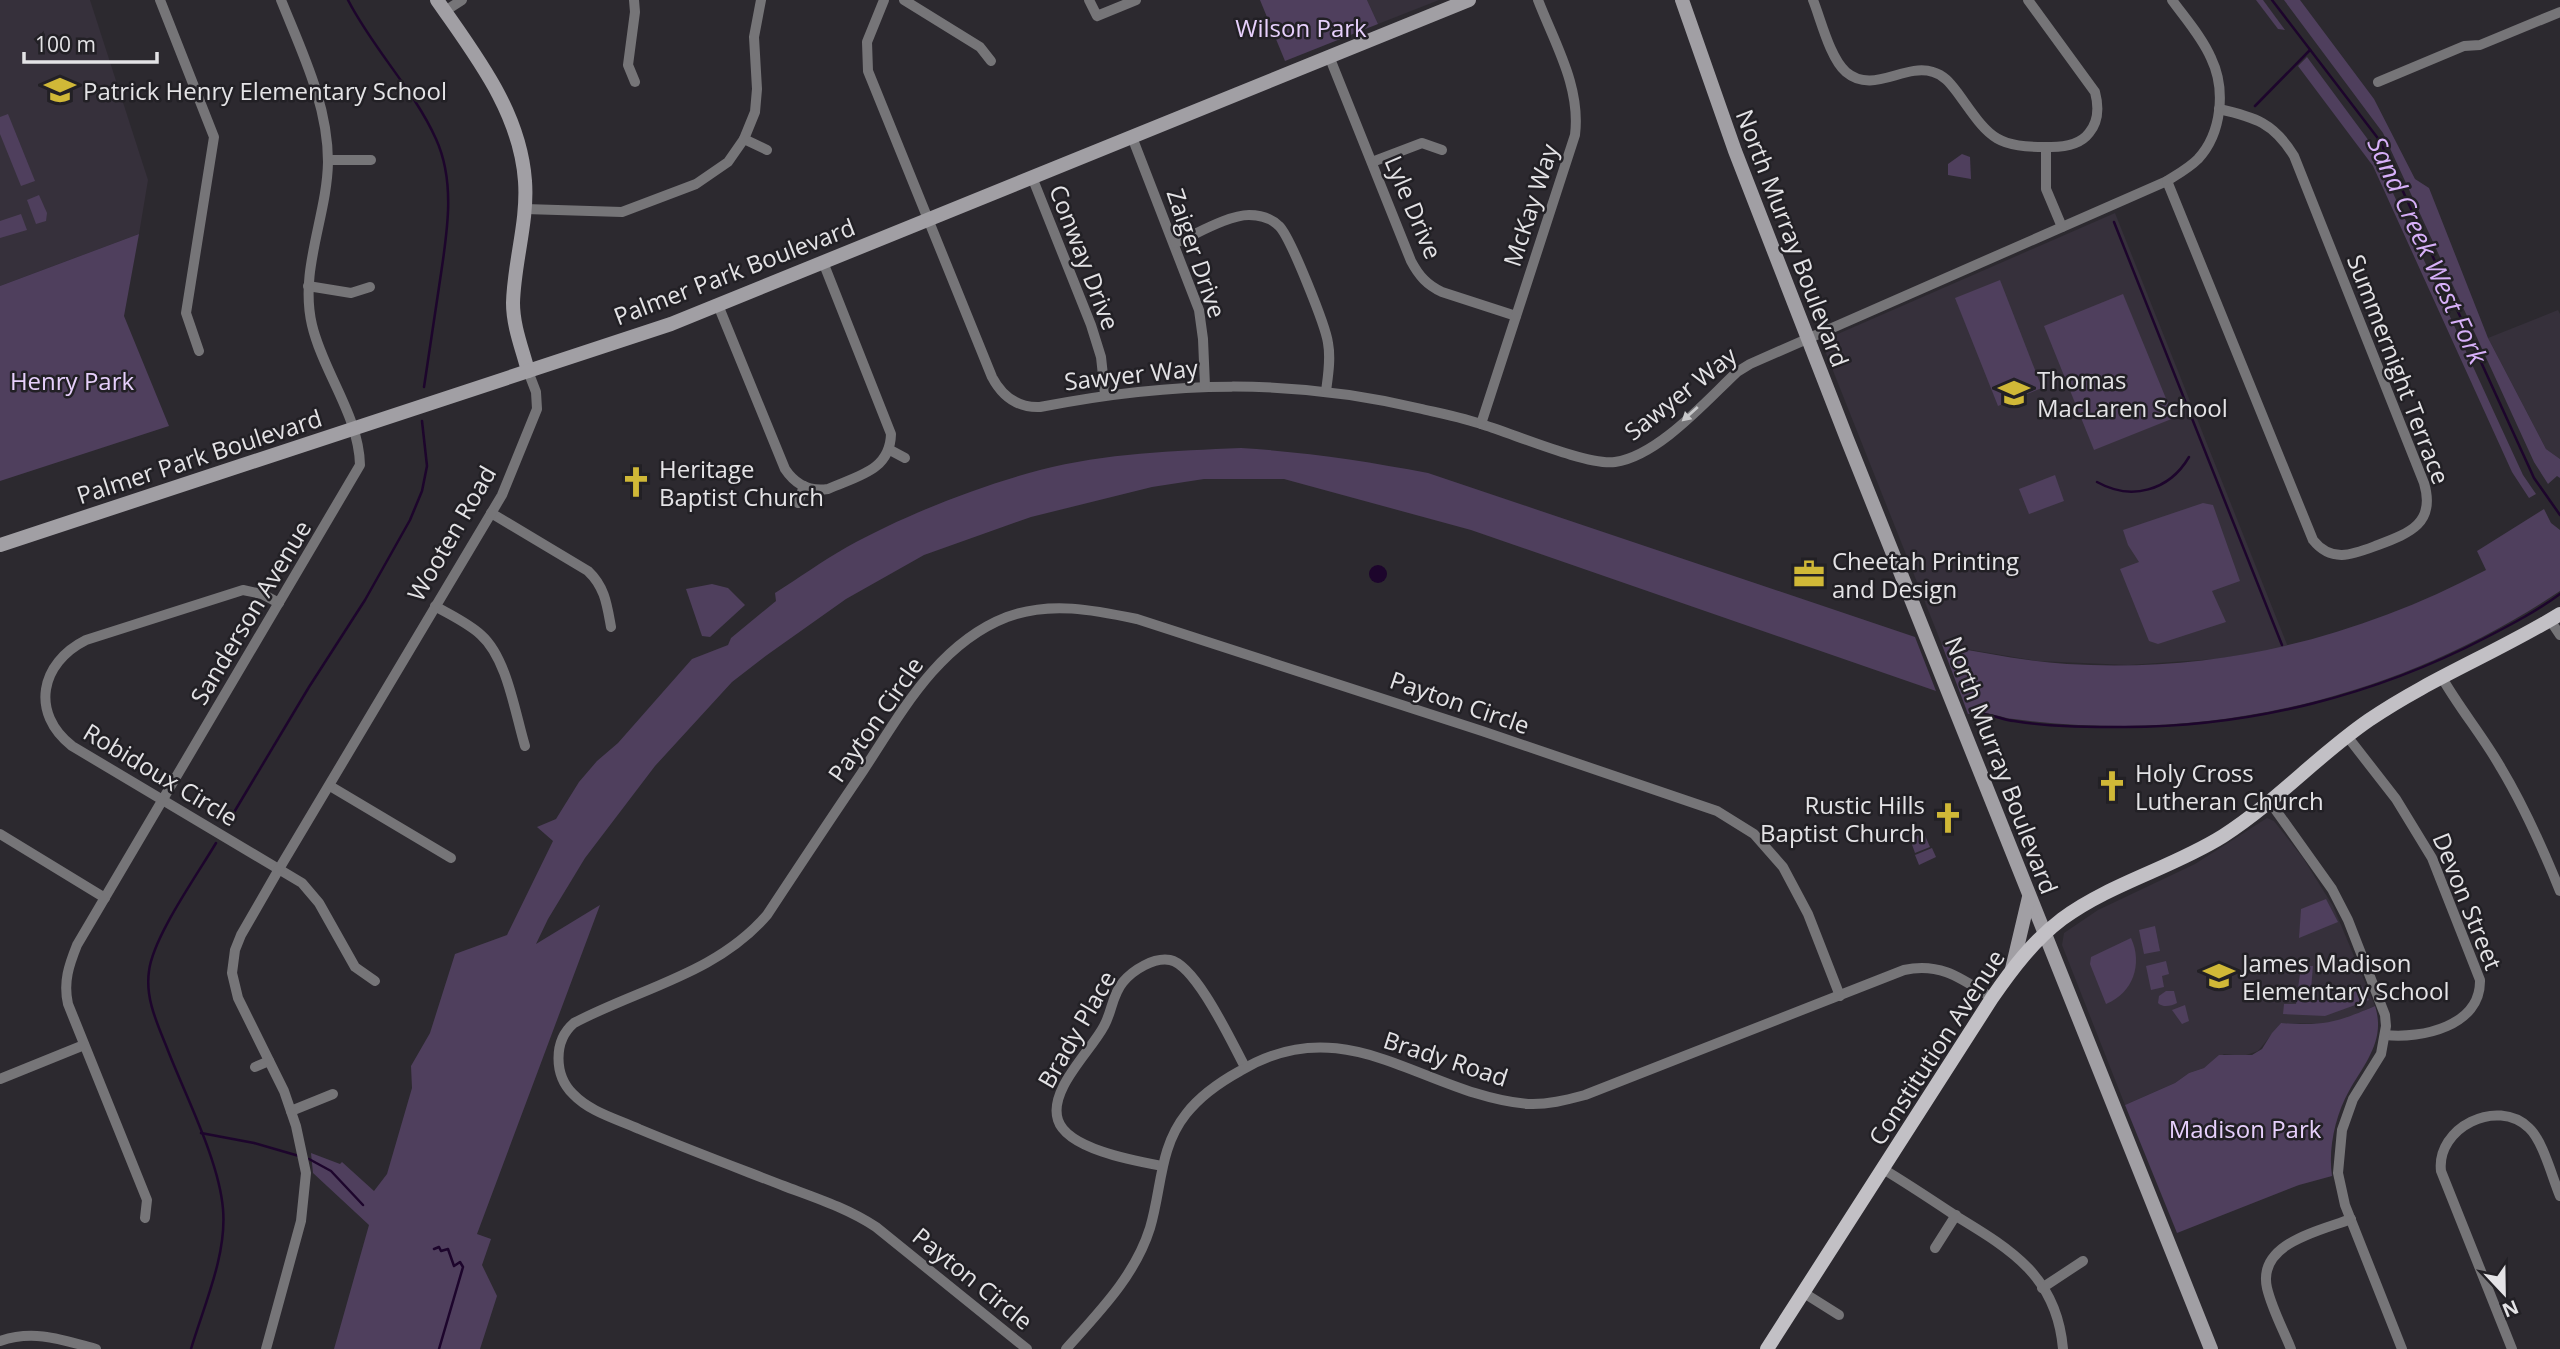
<svg xmlns="http://www.w3.org/2000/svg" width="2560" height="1349" font-family="'Open Sans',sans-serif">
  <style>
    .built { fill: #36303b }
    .green { fill: #4f3f5d }
    .water { fill: #1d052c }
    .lines { fill: none; stroke-linecap: round; stroke-linejoin: round }
    .stream { stroke: #1d052c; stroke-width: 2.5 }
    .street { stroke: #767578; stroke-width: 10 }
    .secondary { stroke: #a19fa4; stroke-width: 14 }
    .primary { stroke: #c2c0c5; stroke-width: 14 }
    .oneway { fill: #c8c8ca }
    .labels { text-anchor: middle; dominant-baseline: central; stroke-width: 5; stroke-linejoin: round; paint-order: stroke }
    .park-label { font-size: 24px; fill: #e7d0fc; stroke: #222025 }
    .poi-label { font-size: 24px; fill: #e4e3e6; stroke: #222025; text-anchor: start }
    .street-label { font-size: 24px; fill: #e4e3e6; stroke: #222025 }
    .water-label { font-size: 26px; font-style: italic; fill: #d7b0f9; stroke: #222025 }
  </style>
  <rect width="100%" height="100%" fill="#2c292f"/>
  <g class="built">
    <path d="M0,0H90L148,180L139,234L0,286Z"/>
    <path d="M1367,0H1439L1378,24Z"/>
    <path d="M2115,213L2288,647L2217,659L2128,665L2037,661L1942,645L1822,343L1824,340Z"/>
    <path d="M2558,310L2560,314V459L2546,449L2488,338Z"/>
    <path d="M2267,818L2274,821L2303,858L2333,906L2375,1006L2338,1022L2327,1024L2281,1023L2258,1051L2243,1056L2224,1054L2204,1068L2189,1073L2175,1083L2125,1105L2062,945L2064,933L2098,910L2195,864Z"/>
  </g>
  <g class="green">
    <path d="M1260,0H1367L1378,24L1285,61Z"/>
    <path d="M2256,0H2263L2285,30L2278,29Z"/>
    <path d="M2284,0H2300L2374,99L2415,179L2429,188L2488,338L2546,449L2560,459V478L2557,476L2548,484L2534,462L2383,133Z"/>
    <path d="M2307,57L2369,141L2523,475L2536,494L2529,498L2512,472L2373,166L2298,66Z"/>
    <path d="M8,114L35,181L21,186L0,134V117Z"/>
    <path d="M1962,154L1970,157L1971,179L1948,175V164Z"/>
    <path d="M39,195L47,213L46,221L36,224L27,200Z"/>
    <path d="M21,214L27,230L0,238V221Z"/>
    <path d="M139,234L124,316L169,426L0,481V286Z"/>
    <path d="M2000,280L2042,388L1998,406L1955,298Z"/>
    <path d="M2123,294L2174,418L2094,450L2044,326Z"/>
    <path d="M1241,448C1305,452 1366,461 1428,473L1915,637L1936,691L1471,530L1284,479H1204L1152,487L1031,517L924,555L846,599L767,655L732,682L655,766L585,858L548,919L536,944L600,905L477,1234L491,1239L482,1265L497,1296L480,1349H334L369,1225L313,1173L311,1153L340,1164L342,1162L374,1191L387,1174L412,1088L411,1066L430,1033L455,954L507,935L553,841L537,827L556,819L579,782L597,761L618,743L692,659L728,645L731,638L776,601L775,593C799,578 822,561 847,547C905,515 976,487 1040,470C1106,453 1174,451 1241,448Z"/>
    <path d="M2055,475L2064,501L2029,514L2019,489Z"/>
    <path d="M2203,503L2213,505L2240,581L2212,591L2226,622L2158,644L2149,641L2120,569L2139,562L2128,545L2123,530Z"/>
    <path d="M2544,509L2551,523L2560,530V591C2431,677 2281,725 2125,726C2089,726 2050,724 2014,719C1997,717 1985,709 1968,714L1942,645C1983,653 2025,661 2067,664C2217,673 2354,639 2486,570L2477,551Z"/>
    <path d="M712,584L728,588L745,605L710,637L702,636L686,589Z"/>
    <path d="M1924,833L1930,847L1915,853L1910,839Z"/>
    <path d="M1932,848L1936,857L1919,865L1915,855Z"/>
    <path d="M2326,899L2338,922L2299,938L2301,909Z"/>
    <path d="M2155,926L2160,951L2144,954L2139,930Z"/>
    <path d="M2131,938C2143,964 2133,993 2106,1004L2090,964L2091,957Z"/>
    <path d="M2166,961L2169,974L2162,976L2164,987L2151,990L2146,966Z"/>
    <path d="M2301,966H2313L2310,1001L2327,999L2362,986L2369,1000L2325,1016L2283,1014L2284,1004H2296Z"/>
    <path d="M2166,991H2174L2177,1003C2171,1006 2163,1008 2158,1003L2159,996Z"/>
    <path d="M2185,1005L2189,1021L2182,1024L2172,1010Z"/>
    <path d="M2375,1006C2386,1040 2365,1063 2349,1091C2335,1116 2328,1149 2332,1176L2299,1185L2177,1233L2125,1105L2175,1083L2189,1073L2204,1068L2219,1055H2252L2262,1049L2272,1033L2281,1023C2324,1026 2335,1023 2375,1006Z"/>
  </g>
  <circle class="water" cx="1378" cy="574" r="9"/>
  <g class="lines">
    <g class="stream">
      <path d="M348,0C373,49 414,90 436,139C457,185 446,239 439,287C434,320 429,353 424,387"/>
      <path d="M2272,0L2380,141L2534,478L2560,515"/>
      <path d="M2255,106L2310,50"/>
      <path d="M2114,222L2282,645"/>
      <path d="M2097,482C2131,501 2169,491 2189,457"/>
      <path d="M1978,714C1990,713 2002,720 2014,721C2050,727 2089,727 2125,727C2251,727 2376,695 2487,637C2512,624 2537,611 2560,594"/>
      <path d="M227,824L309,687L365,600L410,520L422,491L427,466L422,421"/>
      <path d="M201,1133L254,1143L299,1156"/>
      <path d="M309,1159L331,1171L363,1205"/>
      <path d="M434,1249L439,1247L441,1251L448,1249L454,1266L460,1262L463,1267L439,1349"/>
      <path d="M191,1349C204,1305 227,1255 223,1209C219,1160 185,1095 167,1048C157,1023 145,998 149,971C153,937 197,875 216,843"/>
    </g>
    <g class="street">
      <path d="M160,0L214,137L186,313L199,351"/>
      <path d="M634,0L635,12L628,65L635,82"/>
      <path d="M884,0L867,42L868,71L992,377C1002,396 1017,408 1040,407C1171,381 1292,378 1422,409C1443,414 1464,418 1484,425C1514,434 1588,466 1615,462C1658,456 1706,401 1737,372L1750,364L2167,181C2178,174 2189,168 2198,159C2222,133 2226,89 2211,58C2202,37 2185,18 2172,0"/>
      <path d="M904,0L980,47L991,61"/>
      <path d="M1089,0L1097,16L1136,0"/>
      <path d="M1813,0C1821,20 1830,58 1846,72C1873,95 1904,63 1933,72C1944,75 1950,83 1957,92C1989,136 1992,148 2051,147C2065,147 2080,145 2089,133C2099,121 2099,107 2095,92L2028,0"/>
      <path d="M445,11L462,0"/>
      <path d="M1329,56L1411,261C1419,276 1427,285 1442,292L1516,316"/>
      <path d="M2378,82L2464,46L2480,45L2560,12"/>
      <path d="M1132,137L1199,310L1203,339L1205,386"/>
      <path d="M744,139L767,150"/>
      <path d="M2046,147V189L2062,227"/>
      <path d="M328,160H371"/>
      <path d="M1372,162L1422,143L1442,150"/>
      <path d="M1032,177L1091,325L1101,357L1105,394"/>
      <path d="M2167,181L2313,540C2332,564 2354,554 2378,545C2410,533 2436,523 2424,483L2294,156C2274,123 2255,117 2219,109"/>
      <path d="M525,209L622,212L696,184L728,162L744,139L755,112L757,89L754,37L761,0"/>
      <path d="M1175,243C1195,235 1228,215 1249,215C1260,215 1271,218 1279,226C1290,236 1326,327 1328,343C1331,359 1328,376 1326,391"/>
      <path d="M308,286L351,293L370,287"/>
      <path d="M718,305L785,469C795,484 809,492 828,489C857,476 890,471 891,434L823,262"/>
      <path d="M1481,424L1575,135C1581,87 1555,44 1538,0"/>
      <path d="M890,450L905,458"/>
      <path d="M798,503L804,486"/>
      <path d="M491,513L588,571C605,587 607,605 611,627"/>
      <path d="M279,603L262,594L243,590L86,640C40,663 30,713 72,746L302,883L319,903L355,967L375,981"/>
      <path d="M435,606C450,615 468,623 481,635C507,658 515,713 525,746"/>
      <path d="M2550,620L2560,635"/>
      <path d="M2441,676C2459,708 2483,736 2501,768C2525,808 2543,849 2560,891"/>
      <path d="M2347,736L2396,799L2432,858L2480,980C2481,1026 2422,1039 2385,1035"/>
      <path d="M330,786L451,858"/>
      <path d="M2270,802L2332,889L2348,920L2385,1015L2386,1026L2381,1054L2353,1099L2342,1130L2338,1173L2345,1205L2402,1349"/>
      <path d="M0,834L105,898"/>
      <path d="M255,1067L269,1061"/>
      <path d="M0,1079L84,1045"/>
      <path d="M291,1111L333,1094"/>
      <path d="M1162,1166C1135,1161 1067,1149 1058,1120C1048,1090 1091,1051 1104,1026C1112,1012 1112,995 1123,982C1133,970 1154,957 1170,960C1196,965 1232,1043 1245,1067"/>
      <path d="M1883,1169C1908,1184 1932,1200 1956,1216C2012,1250 2057,1277 2063,1349"/>
      <path d="M145,1218L147,1200L68,1004C63,982 69,965 77,945L360,465C359,416 323,372 312,325C299,270 327,217 328,162C328,105 302,52 281,0"/>
      <path d="M1935,1248L1956,1215"/>
      <path d="M2042,1288L2083,1261"/>
      <path d="M1804,1293L1839,1315"/>
      <path d="M0,1341C34,1329 63,1340 96,1349"/>
      <path d="M266,1349L301,1221L306,1173L296,1126L284,1091L238,998L232,973L235,950L241,935L279,869L502,495L537,409L536,392L528,371"/>
      <path d="M1027,1349L876,1227C847,1208 816,1198 784,1186C735,1167 687,1149 639,1129C617,1119 590,1112 573,1094C554,1075 553,1041 574,1023C640,988 716,974 767,915C798,868 829,821 861,774C900,715 937,644 1007,617C1050,601 1094,610 1137,619L1482,731L1717,811L1754,834L1783,867L1808,914L1840,996"/>
      <path d="M1066,1349C1099,1312 1135,1276 1150,1228C1162,1188 1159,1148 1186,1114C1200,1096 1220,1082 1240,1071C1347,1006 1424,1095 1528,1104C1547,1105 1566,1100 1585,1095L1904,970C1941,962 1962,979 1992,998"/>
      <path d="M2291,1349C2283,1329 2272,1309 2267,1288C2257,1243 2320,1231 2351,1219"/>
      <path d="M2512,1349L2441,1171C2436,1128 2497,1097 2529,1128C2543,1141 2552,1177 2560,1196"/>
    </g>
    <g class="secondary">
      <path d="M437,0C475,55 520,111 525,181C528,222 514,262 513,303C513,326 522,348 528,371"/>
      <path d="M1682,0L1735,151L1847,439L2211,1349"/>
      <path d="M0,545L671,324L1469,0"/>
      <path d="M2012,969L2029,897"/>
    </g>
    <path class="primary" d="M1767,1349L1992,998C2012,969 2033,941 2062,919C2111,883 2172,868 2223,836C2276,802 2318,755 2369,720C2429,679 2498,652 2560,614"/>
  </g>
  <defs><path id="oneway-solid" d="M-6-.8H1V-3.2L6.5 0L1 3.2V.8H-6Z" transform="scale(1.75)"/></defs>
  <use class="oneway" href="#oneway-solid" transform="translate(1690 414) rotate(138)"/>
  <defs>
    <symbol id="school-bare" viewBox="-9 -9 18 18"><path d="M0-5L7-2L0 1L-7-2ZM-4 1L0 2.5L4 1V4Q0 6-4 4Z" fill="#d0b837" stroke="#222025" stroke-width="2.5" paint-order="stroke"/></symbol>
    <symbol id="church-bare" viewBox="-9 -9 18 18"><path d="M-1.2-6h2.4v3.5h3.3v2.4h-3.3V6h-2.4V-.1h-3.3v-2.4h3.3Z" fill="#d0b837" stroke="#222025" stroke-width="2.5" paint-order="stroke"/></symbol>
    <symbol id="office-bare" viewBox="-9 -9 18 18"><path d="M-6-3h4V-5.5h4V-3h4V5H-6ZM-1-4.5V-3h2v-1.5ZM-6 0V1H6V0Z" fill="#d0b837" stroke="#222025" stroke-width="2.5" paint-order="stroke"/></symbol>
  </defs>
  <g fill-rule="evenodd">
    <use href="#school-bare" x="38" y="68" width="44" height="44"/>
    <use href="#school-bare" x="1992" y="371" width="44" height="44"/>
    <use href="#church-bare" x="614" y="460" width="44" height="44"/>
    <use href="#office-bare" x="1787" y="552" width="44" height="44"/>
    <use href="#church-bare" x="2090" y="764" width="44" height="44"/>
    <use href="#church-bare" x="1926" y="796" width="44" height="44"/>
    <use href="#school-bare" x="2197" y="954" width="44" height="44"/>
  </g>
  <g class="labels">
    <g class="park-label">
      <text x="1301" y="27">Wilson Park</text>
      <text x="72" y="380">Henry Park</text>
      <text x="2245" y="1128">Madison Park</text>
    </g>
    <g class="poi-label">
      <text x="83" y="90">Patrick Henry Elementary School</text>
      <text x="2037" y="379">Thomas<tspan x="2037" dy="28">MacLaren School</tspan></text>
      <text x="659" y="468">Heritage<tspan x="659" dy="28">Baptist Church</tspan></text>
      <text x="1832" y="560">Cheetah Printing<tspan x="1832" dy="28">and Design</tspan></text>
      <text x="2135" y="772">Holy Cross<tspan x="2135" dy="28">Lutheran Church</tspan></text>
      <text x="1925" y="804" text-anchor="end">Rustic Hills<tspan x="1925" dy="28">Baptist Church</tspan></text>
      <text x="2242" y="962">James Madison<tspan x="2242" dy="28">Elementary School</tspan></text>
    </g>
    <g class="street-label">
      <text transform="translate(1530 205) rotate(-72)">McKay Way</text>
      <text transform="translate(1414 207) rotate(67)">Lyle Drive</text>
      <text transform="translate(1793 238) rotate(69)">North Murray Boulevard</text>
      <text transform="translate(1197 253) rotate(71)">Zaiger Drive</text>
      <text transform="translate(1085 257) rotate(69)">Conway Drive</text>
      <text transform="translate(734 271) rotate(-21)">Palmer Park Boulevard</text>
      <text transform="translate(2399 369) rotate(69)">Summernight Terrace</text>
      <text transform="translate(1131 374) rotate(-6)">Sawyer Way</text>
      <text transform="translate(1680 393) rotate(-38)">Sawyer Way</text>
      <text transform="translate(199 456) rotate(-18)">Palmer Park Boulevard</text>
      <text transform="translate(451 533) rotate(-60)">Wooten Road</text>
      <text transform="translate(250 612) rotate(-59)">Sanderson Avenue</text>
      <text transform="translate(1460 702) rotate(19)">Payton Circle</text>
      <text transform="translate(875 719) rotate(-55)">Payton Circle</text>
      <text transform="translate(2002 765) rotate(69)">North Murray Boulevard</text>
      <text transform="translate(161 774) rotate(31)">Robidoux Circle</text>
      <text transform="translate(2468 901) rotate(68)">Devon Street</text>
      <text transform="translate(1076 1029) rotate(-60)">Brady Place</text>
      <text transform="translate(1936 1047) rotate(-57)">Constitution Avenue</text>
      <text transform="translate(1446 1058) rotate(18)">Brady Road</text>
      <text transform="translate(973 1278) rotate(39)">Payton Circle</text>
    </g>
    <g class="water-label">
      <text transform="translate(2428 250) rotate(65)">Sand Creek West Fork</text>
    </g>
  </g>
  <g transform="translate(2504 1293) rotate(158)" stroke="#222025" stroke-width="5" paint-order="stroke">
  <path d="M0-5L12 26L0 18L-12 26Z" fill="#e4e3e6"/>
  <text y="-10" font-size="19" font-weight="bold" text-anchor="middle" fill="#e4e3e6">N</text>
  </g>
  <path d="M24 52v10h133v-10" fill="none" stroke="#e4e3e6" stroke-width="3.5"/>
  <text x="35" y="52" font-size="21" fill="#e4e3e6" stroke="#222025" stroke-width="5" paint-order="stroke">100 m</text>
</svg>
